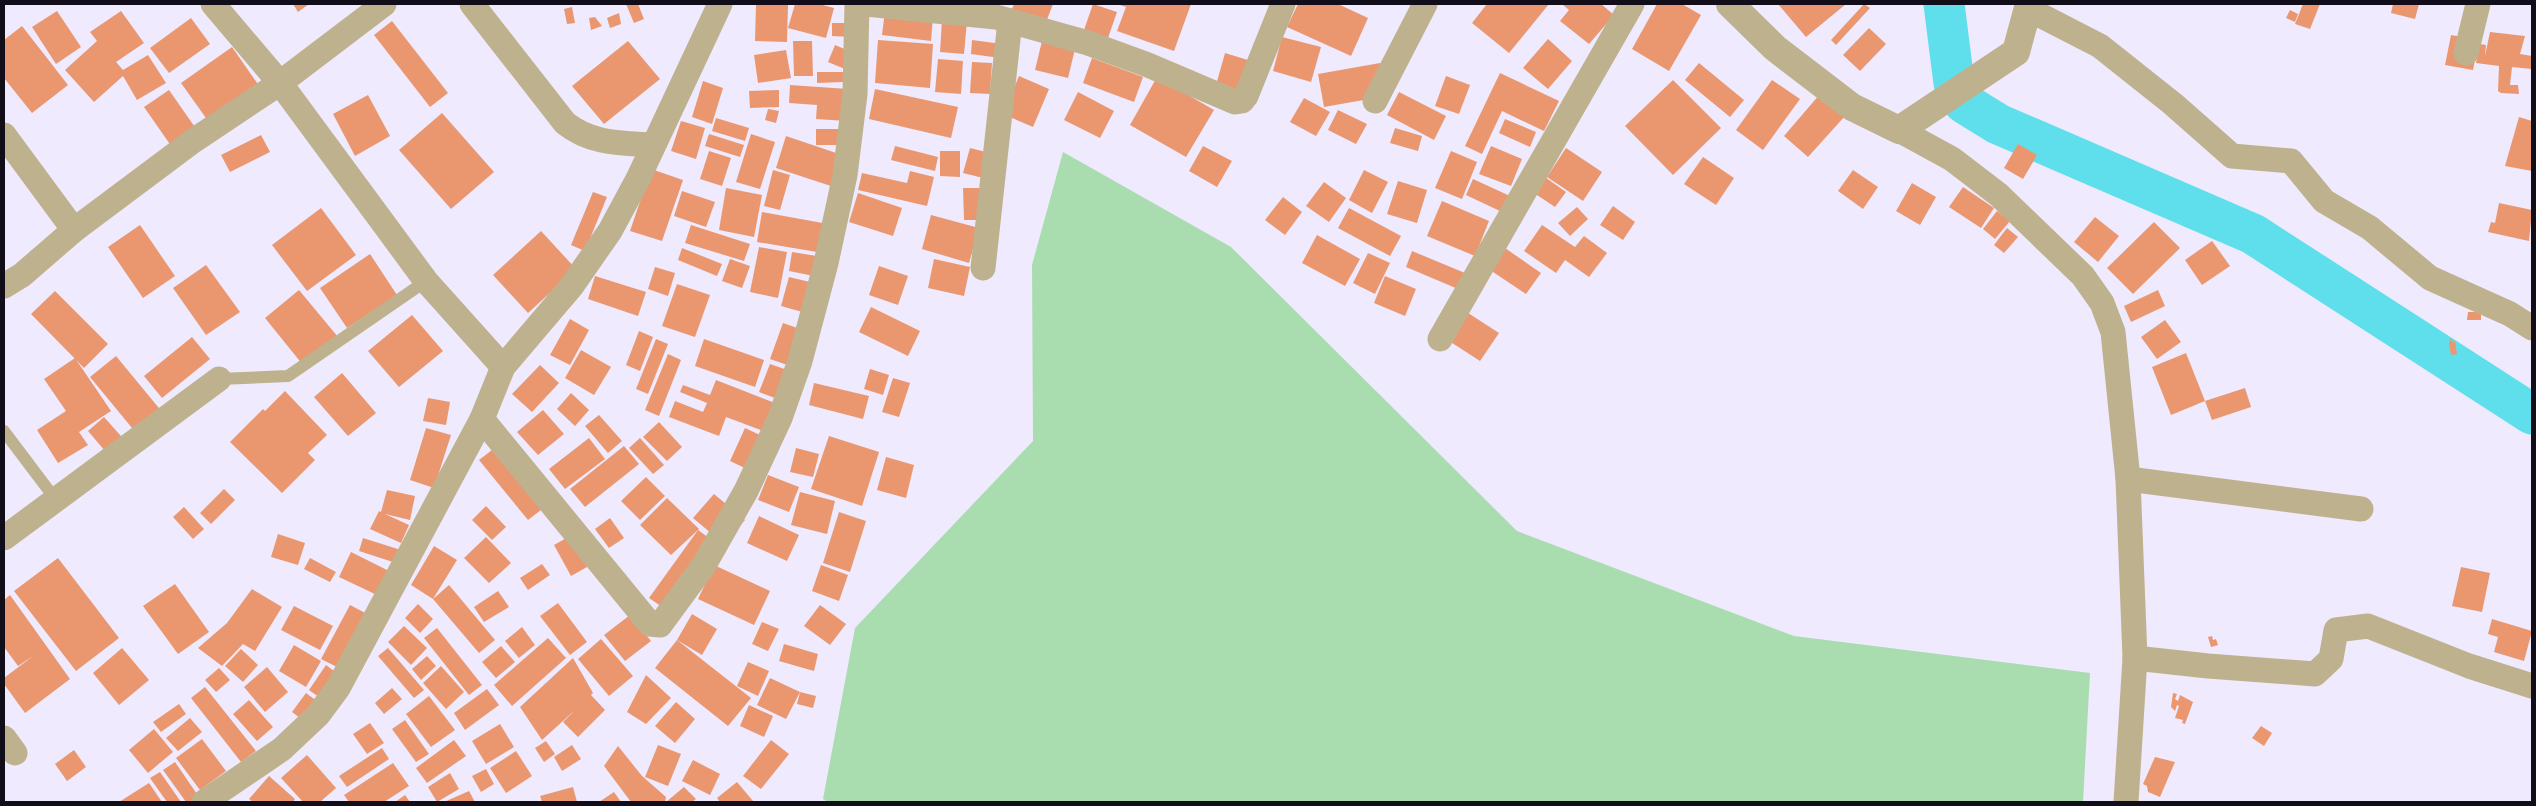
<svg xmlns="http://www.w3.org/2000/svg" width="2536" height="806" font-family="Manrope,sans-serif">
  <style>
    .green { fill: #a9ddb0 }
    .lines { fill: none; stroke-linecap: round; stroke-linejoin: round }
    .river { stroke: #5edfeb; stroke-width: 41 }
    .building { fill: #ea9770 }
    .service { stroke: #beb28e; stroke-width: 12 }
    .minor { stroke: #beb28e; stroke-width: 25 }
    .tertiary { stroke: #beb28e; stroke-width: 28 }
  </style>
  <rect width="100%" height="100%" fill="#efeafe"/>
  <path class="green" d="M1063,152L1231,247L1517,531L1794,636L2090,673L2083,802H828L823,799L855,628L1033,441L1032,265Z"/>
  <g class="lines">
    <path class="river" d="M1944,4L1954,83L1964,103L1998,124L2253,234L2532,414"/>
  </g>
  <g class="building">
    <path d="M293,4H309L298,12Z"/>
    <path d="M626,4H638L644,19L634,23Z"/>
    <path d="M756,4L788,5L787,42L755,41Z"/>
    <path d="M795,4H819L834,8L826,38L788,28Z"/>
    <path d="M1014,4H1053L1046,22L1012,9Z"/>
    <path d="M1093,4L1117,12L1108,38L1084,30Z"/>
    <path d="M1117,4H1191L1174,51L1117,31L1126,7Z"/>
    <path d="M1298,4H1338L1368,18L1351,56L1287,27Z"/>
    <path d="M1487,4H1549L1509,53L1472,23Z"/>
    <path d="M1562,4H1601L1614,15L1589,44L1560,21L1569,10Z"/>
    <path d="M1657,4H1682L1701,15L1669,71L1632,49Z"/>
    <path d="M1778,4H1846L1806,37Z"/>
    <path d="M1864,4L1870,8L1836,45L1831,40Z"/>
    <path d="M2303,4H2320L2310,29L2295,24Z"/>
    <path d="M2393,4H2419L2415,19L2391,13Z"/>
    <path d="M572,7L575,23L567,24L564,9Z"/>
    <path d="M2290,10L2298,14L2295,22L2286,18Z"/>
    <path d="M57,11L81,47L56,64L32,27Z"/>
    <path d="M121,11L144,43L116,62L123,70L148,55L166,83L137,100L123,76L94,102L65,70L97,41L90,32Z"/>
    <path d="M885,11L933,17L931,41L882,35Z"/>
    <path d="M619,13L621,24L610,28L607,18Z"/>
    <path d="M595,17L602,26L591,30L589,18Z"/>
    <path d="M191,18L210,44L169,73L150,48Z"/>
    <path d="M942,20L967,21L964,54L940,52Z"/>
    <path d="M392,21L448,93L430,107L374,35Z"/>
    <path d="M832,23H852V37L832,36Z"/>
    <path d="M22,26L68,85L32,113L4,78V40Z"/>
    <path d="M1869,28L1886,44L1860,71L1843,55Z"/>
    <path d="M2490,32L2525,36L2520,54L2532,56V69L2512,67L2510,85H2518L2519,94L2501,93L2498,91L2499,66L2476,63L2480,44L2486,45L2485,56Z"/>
    <path d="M2451,35L2479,40L2473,70L2445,65Z"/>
    <path d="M1282,37L1321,47L1311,82L1273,71Z"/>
    <path d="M1548,39L1572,61L1548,89L1523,68Z"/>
    <path d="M878,40L933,44L930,88L875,83Z"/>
    <path d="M972,40L1002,44L1000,58L971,54Z"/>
    <path d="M628,41L660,79L604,124L572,86Z"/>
    <path d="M793,41H812L813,76H794Z"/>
    <path d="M1042,41L1075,49L1068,78L1035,70Z"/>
    <path d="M835,45L859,55L852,72L828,62Z"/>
    <path d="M232,47L262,90L211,125L181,83Z"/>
    <path d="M786,50L791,78L758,83L754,55Z"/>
    <path d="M1225,53L1251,61L1242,93L1216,85Z"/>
    <path d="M1092,58L1143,77L1134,102L1083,83Z"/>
    <path d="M938,59L963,61L961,94L935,92Z"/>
    <path d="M972,62L992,63L990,94L970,93Z"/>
    <path d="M1380,63L1386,96L1324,107L1318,74Z"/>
    <path d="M1699,63L1744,100L1730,117L1685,80Z"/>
    <path d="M817,72H843V82L817,83Z"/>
    <path d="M1500,73L1559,101L1544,131L1502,111L1482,154L1465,146Z"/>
    <path d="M1019,76L1049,89L1033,127L1003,114Z"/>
    <path d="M1446,76L1470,85L1459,114L1435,106Z"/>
    <path d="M1157,77L1214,110L1186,157L1130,125Z"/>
    <path d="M1673,80L1721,128L1673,175L1625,126Z"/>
    <path d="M1772,80L1800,99L1763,150L1736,130Z"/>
    <path d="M703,81L723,88L712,124L692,117Z"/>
    <path d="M790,85L848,89L846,121L816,119L817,105L789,103Z"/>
    <path d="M875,89L958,107L951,138L869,119Z"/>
    <path d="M169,90L199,133L174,150L144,107Z"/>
    <path d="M779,90V107L750,108L749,91Z"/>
    <path d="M1078,92L1114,111L1100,138L1064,120Z"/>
    <path d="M1399,92L1446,116L1434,140L1387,115Z"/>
    <path d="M1820,94L1845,116L1808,157L1784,136Z"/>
    <path d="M368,95L390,136L355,156L333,114Z"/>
    <path d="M1304,98L1330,112L1316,136L1290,122Z"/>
    <path d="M768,109L779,111L776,123L765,120Z"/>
    <path d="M1338,110L1367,124L1356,144L1328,130Z"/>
    <path d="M442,113L494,172L451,209L399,150Z"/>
    <path d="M2519,117L2532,121V171L2505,166Z"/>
    <path d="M716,118L749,128L745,141L712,131Z"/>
    <path d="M1505,119L1536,132L1530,147L1499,133Z"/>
    <path d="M681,121L705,128L696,159L671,151Z"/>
    <path d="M1395,128L1422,136L1418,151L1390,143Z"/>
    <rect x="816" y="129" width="30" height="16"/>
    <path d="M709,134L744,145L740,157L705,146Z"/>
    <path d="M751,134L775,142L760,189L736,182Z"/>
    <path d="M261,135L270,152L230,172L221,155Z"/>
    <path d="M786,136L848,157L837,188L776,168Z"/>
    <path d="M2018,144L2037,155L2023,179L2004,168Z"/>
    <path d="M895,146L938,157L935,171L891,160Z"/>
    <path d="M1203,146L1232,161L1217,187L1189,171Z"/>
    <path d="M1491,146L1522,159L1511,186L1479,174Z"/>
    <path d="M970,148L990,153L983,178L963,173Z"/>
    <path d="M1566,148L1602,172L1583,201L1547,177Z"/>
    <path d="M709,151L731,158L722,186L700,179Z"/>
    <path d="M940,151H960V177L940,176Z"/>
    <path d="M1451,151L1477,162L1462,199L1435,188Z"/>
    <path d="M1703,157L1734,178L1716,205L1684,184Z"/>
    <path d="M651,169L683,180L662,241L630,231Z"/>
    <path d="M773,170L790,175L780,210L764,206Z"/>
    <path d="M1364,170L1388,182L1372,213L1349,200Z"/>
    <path d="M1853,170L1878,187L1863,209L1838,191Z"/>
    <path d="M910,171L934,177L927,206L858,190L862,173L907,183Z"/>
    <path d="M1542,175L1566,192L1555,207L1531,191Z"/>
    <path d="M1473,179L1510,196L1502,212L1466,195Z"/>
    <path d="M1398,181L1427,190L1417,223L1387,214Z"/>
    <path d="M1324,182L1346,198L1329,222L1306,206Z"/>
    <path d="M1912,183L1936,197L1920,225L1896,211Z"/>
    <path d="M1963,187L1994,208L1981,228L1949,207Z"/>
    <path d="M726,188L762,195L754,237L719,230Z"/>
    <path d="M963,188H979V220H964Z"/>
    <path d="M682,191L715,202L706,227L674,216Z"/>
    <path d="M593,192L607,197L585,251L571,245Z"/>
    <path d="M858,193L902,208L893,236L849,222Z"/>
    <path d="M1283,197L1302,212L1285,235L1265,220Z"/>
    <path d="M1442,201L1489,221L1475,256L1427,236Z"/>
    <path d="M2499,203L2532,210L2529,241L2488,232L2491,222L2495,223Z"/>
    <path d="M1613,206L1635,222L1623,240L1600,225Z"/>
    <path d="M1577,207L1588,219L1570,236L1558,223Z"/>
    <path d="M321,208L356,255L307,291L272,245Z"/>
    <path d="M1349,208L1401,236L1390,256L1338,228Z"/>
    <path d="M1997,211L2010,221L1995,239L1983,229Z"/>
    <path d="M762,212L828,224L823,253L757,242Z"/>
    <path d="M931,215L979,228L969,263L922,249Z"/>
    <path d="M2095,217L2119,236L2098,262L2074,242Z"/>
    <path d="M2154,222L2180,248L2133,294L2107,268Z"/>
    <path d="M140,225L175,276L143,298L108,247Z"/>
    <path d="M691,225L750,244L744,261L685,243Z"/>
    <path d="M1542,225L1575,247L1584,236L1607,253L1589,277L1565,260L1556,273L1524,251Z"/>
    <path d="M2007,228L2018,237L2004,253L1994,245Z"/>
    <path d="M541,231L576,269L528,313L493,275Z"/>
    <path d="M1317,235L1360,259L1345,286L1302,263Z"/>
    <path d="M2212,241L2230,266L2202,285L2185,260Z"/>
    <path d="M759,247L787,252L778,298L750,292Z"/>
    <path d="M682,248L722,264L717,276L678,260Z"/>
    <path d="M1505,248L1541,273L1526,294L1490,270Z"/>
    <path d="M1412,251L1465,273L1458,289L1406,267Z"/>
    <path d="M792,252L823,257L819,277L789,271Z"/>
    <path d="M1368,253L1390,263L1375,294L1353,283Z"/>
    <path d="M370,254L397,295L347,328L320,288Z"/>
    <path d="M730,259L750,266L742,288L722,281Z"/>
    <path d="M934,259L970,267L964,296L928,288Z"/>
    <path d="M206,265L240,312L206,335L173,288Z"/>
    <path d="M879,266L908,276L898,305L869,295Z"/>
    <path d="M655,267L675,273L668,296L648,289Z"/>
    <path d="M595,276L646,292L638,316L588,299Z"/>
    <path d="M1385,276L1416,289L1405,316L1374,303Z"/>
    <path d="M789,277L814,283L806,313L781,306Z"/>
    <path d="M677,284L710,295L695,337L662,326Z"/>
    <path d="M299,290L338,337L303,365L265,318Z"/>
    <path d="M2158,290L2165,306L2131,322L2124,306Z"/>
    <path d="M55,291L108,344L84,368L31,314Z"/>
    <path d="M871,307L920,331L908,356L859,332Z"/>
    <path d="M1465,311L1499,333L1480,361L1446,339Z"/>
    <path d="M2468,312H2481V320H2467Z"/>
    <path d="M412,315L443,351L399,387L368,351Z"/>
    <path d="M570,319L589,330L570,365L550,355Z"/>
    <path d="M2165,320L2181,342L2157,359L2141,337Z"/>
    <path d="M783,323L809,332L796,368L770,359Z"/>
    <path d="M639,331L653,337L640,371L626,365Z"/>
    <path d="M192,337L210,359L162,398L144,376Z"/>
    <path d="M2451,338L2452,342L2455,341L2457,354L2451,355L2449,343Z"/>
    <path d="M656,339L668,344L648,394L636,389Z"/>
    <path d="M704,339L764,360L755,387L695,366Z"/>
    <path d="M581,350L611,367L594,395L565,378Z"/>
    <path d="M2186,353L2205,401L2171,415L2152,367Z"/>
    <path d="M668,354L681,360L659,416L645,410Z"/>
    <path d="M116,356L163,413L137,434L90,377Z"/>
    <path d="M75,358L111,411L79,432L88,445L58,463L37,430L66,411L44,379Z"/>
    <path d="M770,364L793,372L783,401L759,392Z"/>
    <path d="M540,365L559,383L532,412L512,394Z"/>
    <path d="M870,369L889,375L883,395L864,389Z"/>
    <path d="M342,373L376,413L348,436L314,397Z"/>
    <path d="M893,378L910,383L899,417L882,412Z"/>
    <path d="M716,380L780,405L769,433L726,417L719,436L669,417L675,401L703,412L707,403L680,392L683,385L710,395Z"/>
    <path d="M814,383L869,396L863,419L809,405Z"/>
    <path d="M2245,388L2251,407L2212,420L2205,401Z"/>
    <path d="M285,391L327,435L308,453L315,460L282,493L230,442L263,409L265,411Z"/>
    <path d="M571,393L589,410L575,426L557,409Z"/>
    <path d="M428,398L450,402L446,425L423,421Z"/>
    <path d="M543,410L564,434L538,455L517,432Z"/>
    <path d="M599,415L622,441L608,453L585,426Z"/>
    <path d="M104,417L128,444L111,458L88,431Z"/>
    <path d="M659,422L682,447L667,461L643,437Z"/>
    <path d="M426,428L451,435L434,488L410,480Z"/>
    <path d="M745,428L762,436L747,469L730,461Z"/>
    <path d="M829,436L879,452L862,506L811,489Z"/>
    <path d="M589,438L605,459L565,489L549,469Z"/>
    <path d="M640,438L664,465L653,474L629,448Z"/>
    <path d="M501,443L550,503L528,520L479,460Z"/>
    <path d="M624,446L639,464L585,507L570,489Z"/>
    <path d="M796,448L819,454L813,477L790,472Z"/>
    <path d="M886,457L914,465L906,498L877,490Z"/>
    <path d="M768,475L799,487L789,512L758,500Z"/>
    <path d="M646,477L665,496L640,520L621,501Z"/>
    <path d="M224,489L235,500L211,524L200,513Z"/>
    <path d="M387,490L415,496L410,520L385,514L409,525L401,543L370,529L379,511L381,512Z"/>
    <path d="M800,492L835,501L827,534L791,525Z"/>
    <path d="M714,494L745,520L724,544L693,518Z"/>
    <path d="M667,498L699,529L671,555L640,525Z"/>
    <path d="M486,506L506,527L492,540L472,520Z"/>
    <path d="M184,507L204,529L193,539L173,517Z"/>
    <path d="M839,512L866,521L850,572L823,563Z"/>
    <path d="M759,516L799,535L787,561L747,543Z"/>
    <path d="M610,518L624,538L609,548L595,529Z"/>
    <path d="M698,530L720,546L671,613L649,598Z"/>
    <path d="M278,534L305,543L298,565L271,557Z"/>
    <path d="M570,536L587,567L571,576L554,545Z"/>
    <path d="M486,537L511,563L489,583L464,558Z"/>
    <path d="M363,538L404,551L399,564L359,551Z"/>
    <path d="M434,546L457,560L433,599L411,585Z"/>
    <path d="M351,552L389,571L377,595L339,577Z"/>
    <path d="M58,558L119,638L76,671L14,591Z"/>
    <path d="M310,558L336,572L330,582L304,569Z"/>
    <path d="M542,564L550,575L528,590L520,578Z"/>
    <path d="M714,565L770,591L754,625L698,599Z"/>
    <path d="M821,565L848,575L839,601L812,591Z"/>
    <path d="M2461,567L2490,573L2482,612L2452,606Z"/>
    <path d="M175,584L209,632L178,654L143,606Z"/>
    <path d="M449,585L495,640L479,653L433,599Z"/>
    <path d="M252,589L282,607L255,651L243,644L222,666L198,648L227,623Z"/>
    <path d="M498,591L509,607L484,622L474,607Z"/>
    <path d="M10,595L70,679L25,713L4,684V678L33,656L18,666L4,647V600Z"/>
    <path d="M558,603L587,642L570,655L540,616Z"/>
    <path d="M418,604L433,619L420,633L405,618Z"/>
    <path d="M350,605L371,616L343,670L321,659Z"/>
    <path d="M820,605L846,624L830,645L804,626Z"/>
    <path d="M294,606L333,626L320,650L281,630Z"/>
    <path d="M692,614L717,629L702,655L677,640Z"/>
    <path d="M630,615L651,641L625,661L604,635Z"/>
    <path d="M2492,619L2532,631L2524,661L2494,652L2498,637L2488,634Z"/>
    <path d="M762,622L779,629L768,651L752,644Z"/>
    <path d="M404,626L427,648L411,665L388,642Z"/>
    <path d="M522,627L535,645L519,658L505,641Z"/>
    <path d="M437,628L482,685L469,695L424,638Z"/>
    <path d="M2212,636L2213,640L2216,639L2218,645L2211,647L2208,637Z"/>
    <path d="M548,638L566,658L512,706L494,685Z"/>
    <path d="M601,639L633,676L609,696L578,659Z"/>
    <path d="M677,640L751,698L728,726L655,668Z"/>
    <path d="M784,644L818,654L814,671L779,661Z"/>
    <path d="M294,645L321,661L306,687L279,671Z"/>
    <path d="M501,646L515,662L496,678L482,662Z"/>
    <path d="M122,648L149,680L119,705L93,673Z"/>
    <path d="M388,648L424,690L414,698L378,656Z"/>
    <path d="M241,649L258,665L243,682L225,666Z"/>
    <path d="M427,656L436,666L421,680L412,669Z"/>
    <path d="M573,658L593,693L591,695L605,710L578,737L563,722L575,710L542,740L520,707Z"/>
    <path d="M748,662L769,671L758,696L737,686Z"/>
    <path d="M326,665L347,681L330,705L309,690Z"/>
    <path d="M441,666L464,692L446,709L423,683Z"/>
    <path d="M267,667L288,692L265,712L244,687Z"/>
    <path d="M219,668L230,680L216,692L205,680Z"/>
    <path d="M646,675L671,698L646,724L627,712Z"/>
    <path d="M770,678L800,692L786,719L757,705Z"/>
    <path d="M205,687L256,751L241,762L191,698Z"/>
    <path d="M392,688L402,699L384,714L375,703Z"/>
    <path d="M487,689L499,705L465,730L454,713Z"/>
    <path d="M800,692L816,696L813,708L797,704Z"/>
    <path d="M306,693L326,708L312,727L292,712Z"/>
    <path d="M2173,693L2177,694L2175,699L2178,701L2180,695L2193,702L2185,724L2182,723L2183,720L2175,718L2179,706L2177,705L2175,711L2171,707Z"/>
    <path d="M429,696L455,730L431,747L406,714Z"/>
    <path d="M249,700L273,727L257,741L233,714Z"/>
    <path d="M676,702L695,719L675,743L655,726Z"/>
    <path d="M179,704L186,714L161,732L153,722Z"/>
    <path d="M749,705L773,716L764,737L740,726Z"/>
    <path d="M190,718L202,732L178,751L166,738Z"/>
    <path d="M405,720L429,754L416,762L392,729Z"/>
    <path d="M370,723L384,743L367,754L353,734Z"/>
    <path d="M500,724L514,747L486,764L472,741Z"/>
    <path d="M2261,726L2272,733L2264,746L2252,738Z"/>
    <path d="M154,729L173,752L148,773L129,750Z"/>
    <path d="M202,739L226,771L200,790L176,758Z"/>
    <path d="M454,740L466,756L427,783L416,768Z"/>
    <path d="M771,740L789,754L761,789L743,776Z"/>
    <path d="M546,741L555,754L544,762L535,748Z"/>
    <path d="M572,745L581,759L562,771L554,757Z"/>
    <path d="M658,745L681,754L668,786L645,777Z"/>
    <path d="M618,746L642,776L666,797L665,802H631L604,766Z"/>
    <path d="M382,748L389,759L347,787L339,776Z"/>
    <path d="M74,750L86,767L67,781L55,764Z"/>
    <path d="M516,751L532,776L506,793L490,768Z"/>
    <path d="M307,755L336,788L320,802H303L281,778Z"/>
    <path d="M2155,757L2175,762L2160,797L2148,792L2147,786L2143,784Z"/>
    <path d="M693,760L720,774L710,795L682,781Z"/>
    <path d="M175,762L199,797L192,802H186L163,770Z"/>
    <path d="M393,763L409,786L384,802H349L344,795Z"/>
    <path d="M486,769L494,784L481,792L472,776Z"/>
    <path d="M160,772L181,802H167L150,778Z"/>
    <path d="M450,773L459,789L437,802L428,787Z"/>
    <path d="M269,776L295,799L293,802H253L249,799Z"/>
    <path d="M737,782L753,801L720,802L717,798Z"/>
    <path d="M149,783L162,802H119Z"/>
    <path d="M573,787L577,802H542L540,796Z"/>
    <path d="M684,787L696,799L692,802H666Z"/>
    <path d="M469,791L475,802H444Z"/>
    <path d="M614,792L621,802H599Z"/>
    <path d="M405,795L410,802H395Z"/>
  </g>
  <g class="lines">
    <g class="service">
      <path d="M219,379L288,376L426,281"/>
      <path d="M4,431L56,500"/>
    </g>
    <g class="minor">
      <path d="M213,4L280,83L426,281L503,367"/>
      <path d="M472,4L565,123C591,144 621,143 653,145"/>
      <path d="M866,4L996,17L1088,43L1148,65L1235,102L1242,101L1246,96L1283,4"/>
      <path d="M2028,9L2100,46L2173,104L2232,156L2291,161L2324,201L2370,228L2430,278L2510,314L2532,328"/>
      <path d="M2466,53L2478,4"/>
      <path d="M1375,101L1425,4"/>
      <path d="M1899,130L1952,159L1999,195L2083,276L2102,303L2113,332L2128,479L2135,658L2126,802"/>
      <path d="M4,135L74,230"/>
      <path d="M983,268L1010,21"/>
      <path d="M4,286L22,275L74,230L193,141L280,83L384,4"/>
      <path d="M1440,339L1632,4"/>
      <path d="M482,419L650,624L660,625L704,565L746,491L780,418L800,361L826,263L845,175L855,94L857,4"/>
      <path d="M2128,479L2361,509"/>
      <path d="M4,538L219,379"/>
      <path d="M2135,658L2208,666L2315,674L2331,659L2336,630L2368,626L2469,666L2532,686"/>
      <path d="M4,738L15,753"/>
      <path d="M204,802L282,749L318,715L338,688L482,419L503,367L571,287L610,231L638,179L720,4"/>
    </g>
    <path class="tertiary" d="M1730,4L1775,48L1852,107L1899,130L2016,52L2029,4"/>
  </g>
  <rect width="2536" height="806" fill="none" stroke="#110e19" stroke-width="10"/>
</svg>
